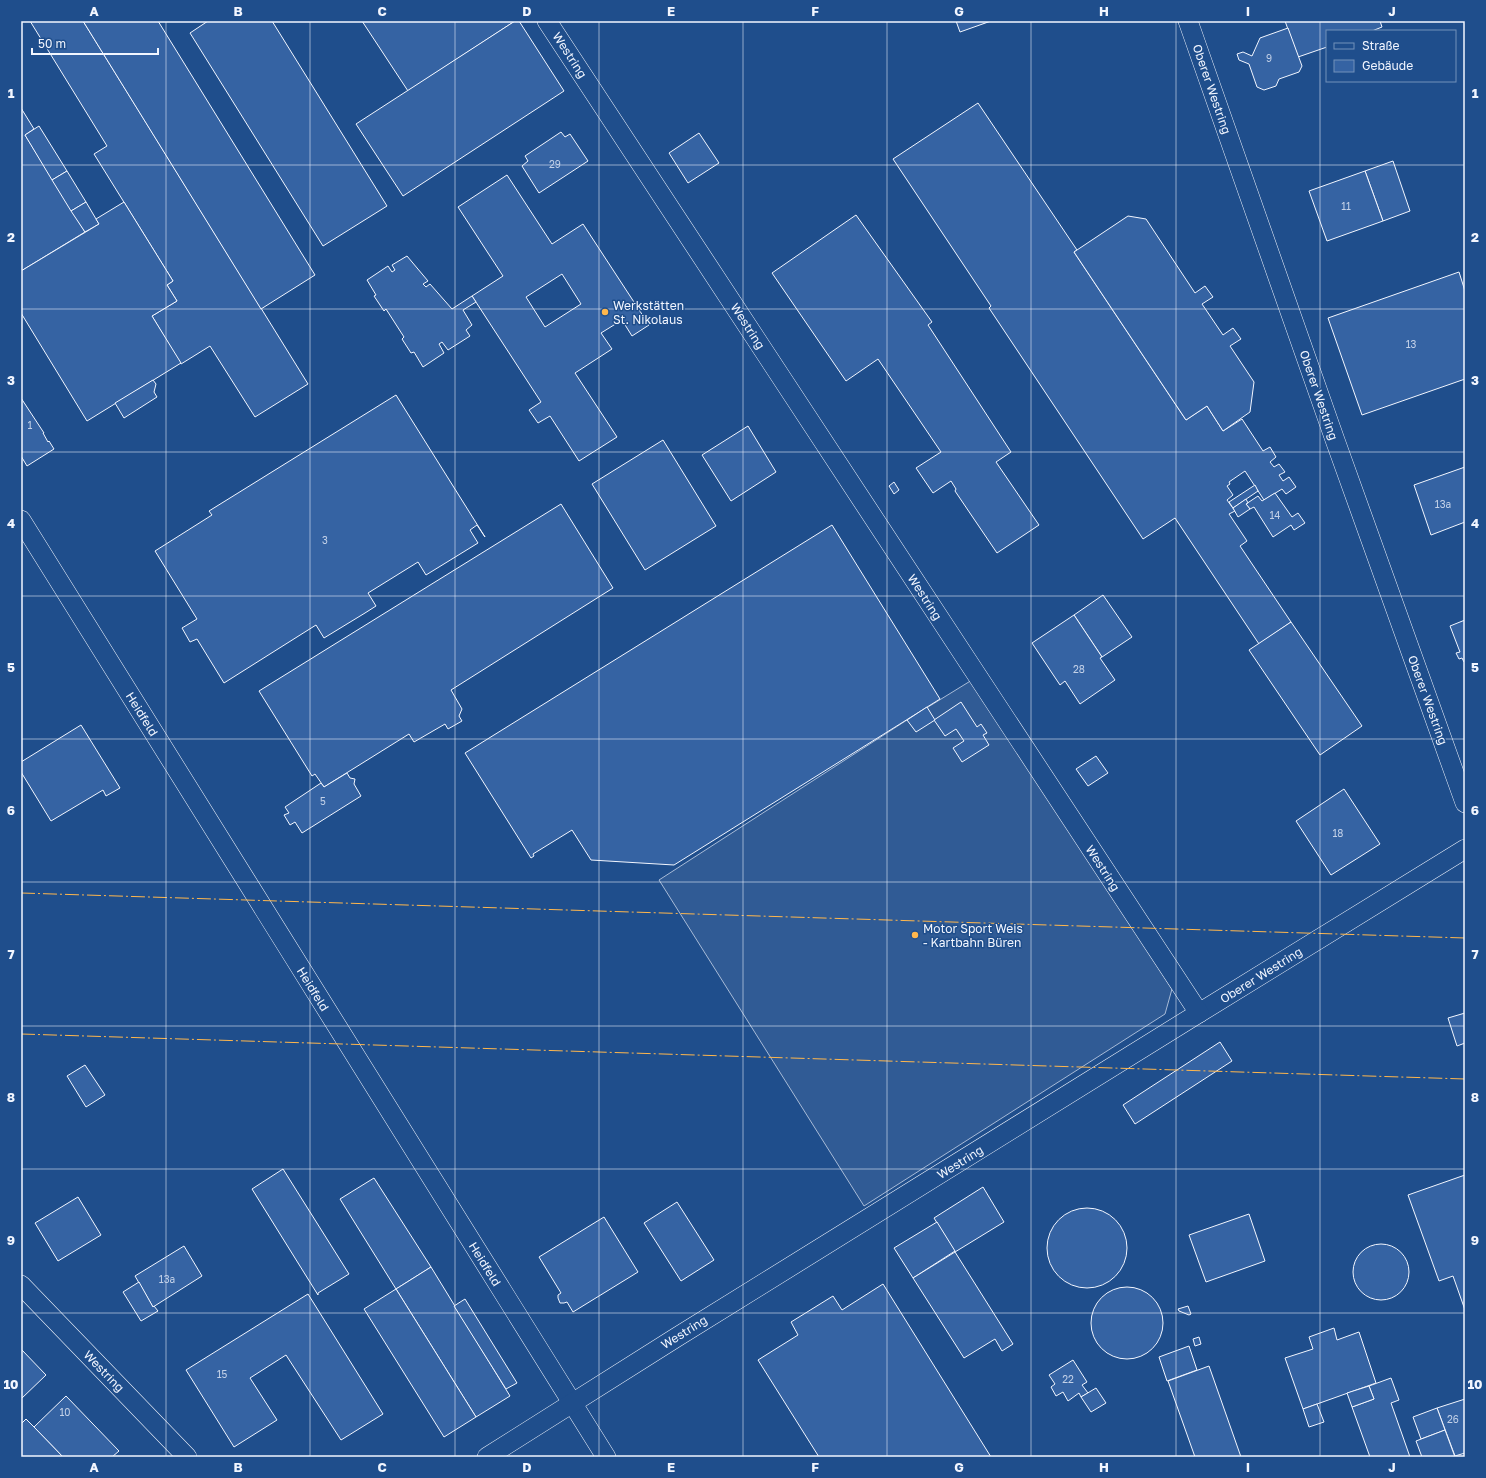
<svg xmlns="http://www.w3.org/2000/svg" width="1486" height="1478" font-family="'Golos Text',sans-serif">
  <style>
    .pitch { fill: #305b95; stroke: #a8bbd7 }
    .building { fill: #3563a3; stroke: #f2f6ff; fill-rule: evenodd }
    .lines { fill: none; stroke-linecap: round; stroke-linejoin: round }
    .minor-casing { stroke: #f2f6ff; stroke-width: 20 }
    .minor { stroke: #1f4e8c; stroke-width: 19 }
    .power { stroke: #ffb74d; stroke-width: 1; stroke-dasharray: 14 3 2 3; stroke-linecap: butt }
    .grid { fill: none; stroke: #f2f6ff; stroke-width: 1; stroke-opacity: 0.55 }
    .poi-dot { fill: #ffb74d; stroke: #1f4e8c; stroke-width: 1.5 }
    .labels { text-anchor: middle; dominant-baseline: central; stroke-width: 3; stroke-linejoin: round; paint-order: stroke }
    .number-label { font-size: 10px; fill: #c3d1e8 }
    .street-label { font-size: 12px; fill: #f2f6ff; stroke: #1f4e8c }
    .poi-label { font-size: 12px; fill: #f2f6ff; stroke: #1f4e8c; text-anchor: start }
    .neatline { fill: none; stroke: #f2f6ff; stroke-width: 1.5 }
    .grid-label { font-size: 13px; text-anchor: middle; font-weight: bold; fill: #f2f6ff }
  </style>
  <rect width="100%" height="100%" fill="#1f4e8c"/>
  <path class="pitch" d="M972,680L1172,989L1165,1014L864,1206L659,880L907,720Z"/>
  <g class="building">
    <path d="M30,21H83L308,384L255,417L210,346L181,364L180,363L152,316L177,301L167,285L173,281L94,154L107,146Z"/>
    <path d="M83,21H158L315,275L261,309Z"/>
    <path d="M208,21H272L387,206L323,246L190,33Z"/>
    <path d="M362,21H515L408,91Z"/>
    <path d="M515,21H519L564,91L403,196L356,124Z"/>
    <path d="M956,21H991L960,32Z"/>
    <path d="M1285,21H1380L1382,27L1372,31H1327V47L1298,57Z"/>
    <path d="M1288,28L1302,66L1299,72L1279,79L1276,86L1264,90L1257,87L1249,64L1239,60L1237,54L1243,52L1252,56L1260,38Z"/>
    <path d="M978,103L1077,250L1074,252L1186,420L1207,406L1223,431L1242,419L1263,451L1270,447L1276,457L1270,462L1274,467L1279,464L1285,472L1279,475L1283,481L1289,477L1296,487L1286,494L1282,489L1264,500L1245,471L1229,482L1230,484L1227,486L1233,495L1227,500L1235,511L1229,514L1247,541L1240,546L1291,622L1259,644L1175,518L1143,539L989,308L991,306L893,159Z"/>
    <path d="M21,108L34,129L25,135L85,232L21,271Z"/>
    <path d="M39,126L67,171L52,180L25,135Z"/>
    <path d="M561,132L565,137L570,134L588,161L539,193L522,166L528,161L525,156Z"/>
    <path d="M699,133L719,163L688,183L669,153Z"/>
    <path d="M1393,161L1410,211L1383,221L1365,171Z"/>
    <path d="M67,171L86,202L71,211L52,180Z"/>
    <path d="M1365,171L1383,221L1327,241L1309,191Z"/>
    <path d="M507,175L552,244L583,224L649,325L632,336L622,320L601,333L612,349L575,373L617,437L579,461L550,416L538,423L529,410L541,402L472,296L503,276L458,207ZM562,274L581,304L545,327L526,297Z"/>
    <path d="M86,202L99,224L85,232L71,211Z"/>
    <path d="M124,202L173,281L167,285L177,301L152,316L181,363L87,421L21,313V271L99,224L96,219Z"/>
    <path d="M856,215L932,322L928,325L1011,452L996,462L1039,525L997,553L955,491L956,489L951,481L933,493L916,468L941,452L878,359L846,381L772,273Z"/>
    <path d="M1128,216L1146,219L1195,293L1205,286L1213,297L1202,304L1223,335L1233,328L1241,339L1230,346L1254,382L1250,412L1223,431L1207,406L1186,420L1074,252Z"/>
    <path d="M407,256L428,281L423,284L426,287L430,284L452,309L472,296L476,302L463,310L472,325L466,330L470,336L448,350L442,342L439,344L444,353L423,367L414,352L411,353L402,339L404,337L386,309L384,311L374,296L376,295L367,280L388,266L392,272L395,270L392,265Z"/>
    <path d="M1459,272L1465,291V379L1362,415L1328,318Z"/>
    <path d="M153,380L156,384L154,392L157,397L124,418L115,403Z"/>
    <path d="M396,395L485,537L477,525L470,530L478,543L426,575L418,562L368,593L376,606L365,613L324,638L316,625L224,683L197,639L190,642L182,628L197,619L155,551L212,515L209,511Z"/>
    <path d="M21,398L44,433H43L48,442L49,441L54,449L27,466L21,456Z"/>
    <path d="M748,426L776,472L731,501L702,455Z"/>
    <path d="M663,440L716,526L645,570L592,484Z"/>
    <path d="M1465,467V522L1431,535L1414,485Z"/>
    <path d="M894,482L899,490L894,494L889,486Z"/>
    <path d="M1255,485L1258,491L1233,508L1229,502Z"/>
    <path d="M1275,493L1292,517L1298,513L1305,523L1294,530L1291,525L1273,537L1254,507L1250,509L1246,504L1258,496L1262,501Z"/>
    <path d="M1246,499L1248,503L1246,504L1250,509L1238,517L1233,508Z"/>
    <path d="M561,504L613,588L451,690L462,709L459,716L462,721L448,729L445,724L414,742L409,734L324,787L315,774L312,776L259,691Z"/>
    <path d="M832,525L940,699L674,865L591,860L572,830L533,854L534,856L531,858L465,753Z"/>
    <path d="M1103,595L1132,637L1102,657L1074,615Z"/>
    <path d="M1074,615L1102,657L1100,658L1115,680L1080,704L1065,681L1060,685L1032,643Z"/>
    <path d="M1465,620V662H1464L1462,658L1459,659L1456,653L1460,652L1450,626Z"/>
    <path d="M1291,622L1362,726L1320,755L1249,650Z"/>
    <path d="M961,702L977,727L981,724L987,733L983,735L989,745L962,762L953,748L964,741L956,729L945,736L934,720Z"/>
    <path d="M927,707L935,720L916,732L907,720Z"/>
    <path d="M81,725L120,788L106,796L103,790L51,821L21,772V762Z"/>
    <path d="M1096,756L1108,773L1088,786L1076,769Z"/>
    <path d="M347,773L350,778L355,779L354,784L361,796L302,833L295,822L290,825L284,815L289,813L285,807L321,783L324,787Z"/>
    <path d="M1344,789L1380,844L1331,875L1296,821Z"/>
    <path d="M1465,1013V1043L1457,1046L1448,1018Z"/>
    <path d="M1220,1042L1232,1061L1135,1124L1123,1105Z"/>
    <path d="M85,1065L105,1095L86,1107L67,1076Z"/>
    <path d="M283,1169L349,1274L318,1293V1295L252,1189Z"/>
    <path d="M1465,1175V1310L1453,1276L1439,1281L1408,1195Z"/>
    <path d="M374,1178L431,1267L396,1289L340,1199Z"/>
    <path d="M983,1187L1004,1222L955,1252L934,1218Z"/>
    <path d="M78,1197L101,1235L58,1261L35,1223Z"/>
    <path d="M677,1202L714,1260L681,1281L644,1223Z"/>
    <circle cx="1087" cy="1248" r="40"/>
    <path d="M1249,1214L1265,1261L1206,1282L1189,1235Z"/>
    <path d="M604,1217L638,1272L573,1312L567,1302L564,1303H560L558,1298V1295L561,1293L539,1257Z"/>
    <path d="M937,1222L955,1251L913,1278L894,1248Z"/>
    <circle cx="1381" cy="1272" r="28"/>
    <path d="M184,1246L202,1276L153,1307L135,1276Z"/>
    <path d="M955,1252L1013,1344L1002,1351L995,1339L964,1358L913,1278Z"/>
    <path d="M431,1267L510,1396L476,1417L396,1289Z"/>
    <path d="M139,1282L153,1307L154,1306L158,1311L141,1321L123,1292Z"/>
    <path d="M883,1284L991,1457H819L758,1360L798,1335L791,1322L833,1296L842,1310Z"/>
    <circle cx="1127" cy="1323" r="36"/>
    <path d="M396,1289L476,1417L444,1437L364,1309Z"/>
    <path d="M308,1294L383,1414L341,1440L286,1355L250,1378L277,1420L234,1447L186,1370Z"/>
    <path d="M465,1299L517,1383L506,1389L454,1306Z"/>
    <path d="M1188,1306L1191,1314L1189,1315L1179,1311L1178,1309Z"/>
    <path d="M1334,1328L1337,1340L1359,1332L1376,1383L1303,1409L1285,1358L1313,1349L1309,1337Z"/>
    <path d="M1199,1337L1201,1344L1195,1346L1193,1339Z"/>
    <path d="M1189,1346L1197,1370L1167,1381L1159,1357Z"/>
    <path d="M21,1349L46,1375L21,1399Z"/>
    <path d="M1073,1360L1087,1382L1082,1385L1088,1393L1081,1397L1079,1393L1068,1401L1063,1392L1056,1396L1051,1387L1055,1384L1049,1375Z"/>
    <path d="M1209,1366L1241,1457H1195L1168,1381Z"/>
    <path d="M1391,1378L1399,1400L1391,1403L1410,1457H1370L1352,1407L1374,1399L1369,1386Z"/>
    <path d="M1369,1386L1374,1399L1352,1407L1347,1393Z"/>
    <path d="M1096,1388L1106,1403L1091,1412L1081,1397Z"/>
    <path d="M66,1396L119,1451L112,1457H63L34,1427Z"/>
    <path d="M1465,1399V1453L1455,1456L1437,1408Z"/>
    <path d="M1317,1404L1324,1422L1309,1427L1303,1409Z"/>
    <path d="M1437,1408L1445,1430L1421,1439L1413,1417Z"/>
    <path d="M26,1419L34,1427L63,1457H21V1424Z"/>
    <path d="M1445,1430L1455,1457H1422L1416,1441Z"/>
  </g>
  <g class="lines">
    <defs>
      <g id="minor">
        <path d="M1188,21L1335,440L1465,803"/>
        <path d="M21,520L606,1457"/>
        <path d="M1199,1013L1465,849"/>
        <path d="M21,1285L187,1457"/>
        <path d="M487,1457L677,1337L1199,1013L547,21"/>
      </g>
    </defs>
    <use href="#minor" class="minor-casing"/>
    <use href="#minor" class="minor"/>
    <g class="power">
      <path d="M21,893L1465,938"/>
      <path d="M21,1034L1465,1079"/>
    </g>
  </g>
  <path class="grid" d="M166,21V1457M310,21V1457M455,21V1457M599,21V1457M743,21V1457M887,21V1457M1031,21V1457M1176,21V1457M1320,21V1457M21,165H1465M21,309H1465M21,452H1465M21,596H1465M21,739H1465M21,882H1465M21,1026H1465M21,1169H1465M21,1313H1465"/>
  <g class="poi-dot">
    <circle cx="605" cy="312" r="4"/>
    <circle cx="915" cy="935" r="4"/>
  </g>
  <g class="labels">
    <g class="number-label">
      <text x="1269" y="58">9</text>
      <text x="555" y="164">29</text>
      <text x="1346" y="206">11</text>
      <text x="1411" y="344">13</text>
      <text x="30" y="425">1</text>
      <text x="1443" y="504">13a</text>
      <text x="1275" y="515">14</text>
      <text x="325" y="540">3</text>
      <text x="1079" y="669">28</text>
      <text x="323" y="801">5</text>
      <text x="1338" y="833">18</text>
      <text x="167" y="1279">13a</text>
      <text x="222" y="1374">15</text>
      <text x="1068" y="1379">22</text>
      <text x="65" y="1412">10</text>
      <text x="1453" y="1419">26</text>
    </g>
    <g class="street-label">
      <text transform="translate(570 55) rotate(57)">Westring</text>
      <text transform="translate(1212 89) rotate(71)">Oberer Westring</text>
      <text transform="translate(748 326) rotate(57)">Westring</text>
      <text transform="translate(1319 395) rotate(71)">Oberer Westring</text>
      <text transform="translate(925 597) rotate(57)">Westring</text>
      <text transform="translate(1428 700) rotate(70)">Oberer Westring</text>
      <text transform="translate(142 714) rotate(58)">Heidfeld</text>
      <text transform="translate(1103 868) rotate(57)">Westring</text>
      <text transform="translate(1261 975) rotate(-32)">Oberer Westring</text>
      <text transform="translate(313 989) rotate(58)">Heidfeld</text>
      <text transform="translate(960 1162) rotate(-32)">Westring</text>
      <text transform="translate(485 1264) rotate(58)">Heidfeld</text>
      <text transform="translate(684 1332) rotate(-32)">Westring</text>
      <text transform="translate(104 1371) rotate(46)">Westring</text>
    </g>
    <g class="poi-label">
      <text x="613" y="305">Werkstätten<tspan x="613" dy="14">St. Nikolaus</tspan></text>
      <text x="923" y="928">Motor Sport Weis<tspan x="923" dy="14">- Kartbahn Büren</tspan></text>
    </g>
  </g>
  <rect width="1486" height="1478" fill="none" stroke="#1f4e8c" stroke-width="44"/>
  <rect x="1326" y="30" width="130" height="52" fill="#1f4e8c" stroke="#7391ba"/>
  <rect x="1334" y="43" width="20" height="6" fill="#1f4e8c" stroke="#7391ba"/>
  <text x="1362" y="50" font-size="12" fill="#f2f6ff">Straße</text>
  <rect x="1334" y="60" width="20" height="12" fill="#3563a3" stroke="#7391ba"/>
  <text x="1362" y="70" font-size="12" fill="#f2f6ff">Gebäude</text>
  <path d="M32 48v6h126v-6" fill="none" stroke="#f2f6ff" stroke-width="2"/>
  <text x="38" y="48" font-size="12" fill="#f2f6ff" stroke="#1f4e8c" stroke-width="3" paint-order="stroke">50 m</text>
  <rect x="22" y="22" width="1442" height="1434" class="neatline"/>
  <g class="grid-label">
    <text x="94" y="16">A</text>
    <text x="238" y="16">B</text>
    <text x="382" y="16">C</text>
    <text x="527" y="16">D</text>
    <text x="671" y="16">E</text>
    <text x="815" y="16">F</text>
    <text x="959" y="16">G</text>
    <text x="1104" y="16">H</text>
    <text x="1248" y="16">I</text>
    <text x="1392" y="16">J</text>
    <text x="11" y="98">1</text>
    <text x="1475" y="98">1</text>
    <text x="11" y="242">2</text>
    <text x="1475" y="242">2</text>
    <text x="11" y="385">3</text>
    <text x="1475" y="385">3</text>
    <text x="11" y="528">4</text>
    <text x="1475" y="528">4</text>
    <text x="11" y="672">5</text>
    <text x="1475" y="672">5</text>
    <text x="11" y="815">6</text>
    <text x="1475" y="815">6</text>
    <text x="11" y="959">7</text>
    <text x="1475" y="959">7</text>
    <text x="11" y="1102">8</text>
    <text x="1475" y="1102">8</text>
    <text x="11" y="1245">9</text>
    <text x="1475" y="1245">9</text>
    <text x="11" y="1389">10</text>
    <text x="1475" y="1389">10</text>
    <text x="94" y="1472">A</text>
    <text x="238" y="1472">B</text>
    <text x="382" y="1472">C</text>
    <text x="527" y="1472">D</text>
    <text x="671" y="1472">E</text>
    <text x="815" y="1472">F</text>
    <text x="959" y="1472">G</text>
    <text x="1104" y="1472">H</text>
    <text x="1248" y="1472">I</text>
    <text x="1392" y="1472">J</text>
  </g>
</svg>
